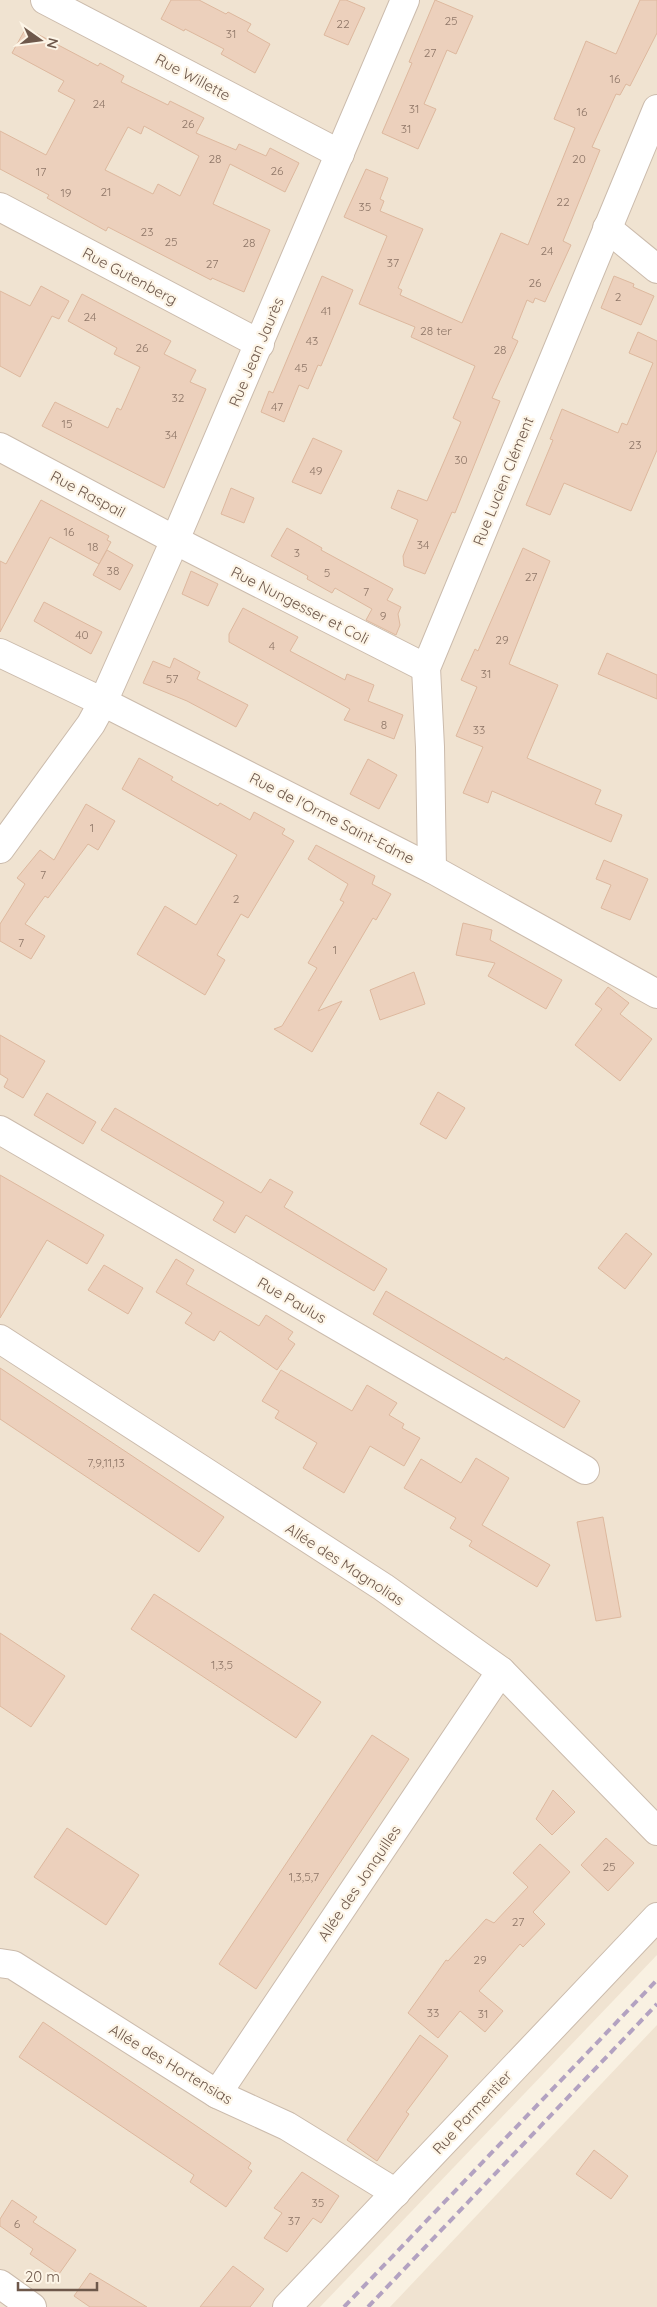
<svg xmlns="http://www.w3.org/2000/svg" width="657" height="2307" font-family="Quicksand,sans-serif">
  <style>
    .residential { fill: #f0e3d1 }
    .building { fill: #ecd0bc; stroke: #ddb89e; fill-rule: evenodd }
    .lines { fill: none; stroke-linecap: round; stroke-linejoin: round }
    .minor-casing { stroke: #cbbbac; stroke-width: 30 }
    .minor { stroke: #fff; stroke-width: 28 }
    .rail { stroke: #b3a2c1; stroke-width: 4; stroke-dasharray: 8 5; stroke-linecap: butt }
    .labels { text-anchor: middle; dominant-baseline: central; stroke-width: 4.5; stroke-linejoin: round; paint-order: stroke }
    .number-label { font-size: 12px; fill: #8e7667 }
    .street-label { font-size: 15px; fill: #6e584b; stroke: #fdf5e7 }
  </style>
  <rect width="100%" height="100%" fill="#f9f1e2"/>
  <g class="residential">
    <path d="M0,0H657V1955L320,2307H0Z"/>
    <path d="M657,2025V2307H390Z"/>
  </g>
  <g class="building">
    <path d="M171,0H199L226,14L228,12L251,24L247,31L270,44L255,73L221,54L224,49L185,29L184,31L161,19Z"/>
    <path d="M340,0H346L365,8L348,45L324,35Z"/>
    <path d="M435,0L473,16L456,54L447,50L424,104L436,109L418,149L382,133L412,63L409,62Z"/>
    <path d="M640,0H657V33L630,86L626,84L620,95L616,94L592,147L600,150L563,241L571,245L545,302L535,298L533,303L527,300L512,338L518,341L492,398L500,401L455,513L452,512L425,574L404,566L403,556L418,520L391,508L398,490L427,501L461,422L453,418L475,366L411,337L415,327L359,304L387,236L344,217L366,169L388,178L380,199L384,201L380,211L423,229L398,288L402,290L400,295L462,323L501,233L528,245L575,128L554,119L586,41L616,54Z"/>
    <path d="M26,28L98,66L100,63L124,76L121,82L168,105L170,101L204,118L196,133L236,150L239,144L266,156L270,148L299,163L285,192L230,164L213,204L270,230L244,292L212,278L211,280L108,227L106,231L47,198L49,195L0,169V131L46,155L75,100L58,91L64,81L12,53ZM144,126L199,156L180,196L158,184L153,194L105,170L128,127L141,134Z"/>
    <path d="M322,276L353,290L321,366L318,365L308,389L299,385L284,422L261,412L269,391L273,393Z"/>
    <path d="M614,276L634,284L633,287L654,296L641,325L601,308Z"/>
    <path d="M41,286L69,301L59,319L52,316L20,377L0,366V291L30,306Z"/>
    <path d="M82,294L171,341L164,354L196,370L190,382L206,389L164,488L42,426L55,402L108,428L117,408L121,410L140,367L114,354L117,348L68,321Z"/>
    <path d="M638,332L657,341V450L631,511L564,483L550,515L526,505L553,440L550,439L562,409L618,433L622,423L627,425L653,363L629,353Z"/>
    <path d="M313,438L342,451L321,494L292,482Z"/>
    <path d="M231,488L254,498L244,523L221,514Z"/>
    <path d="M41,500L109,536L107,540L111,542L99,564L50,537L0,632V561L6,564Z"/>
    <path d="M287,528L322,548L321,550L393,589L387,600L401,607L398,614L400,625L396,635L366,620L372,609L335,588L332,593L307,579L308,576L271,556Z"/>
    <path d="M523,548L550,561L509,664L558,685L527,758L601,790L595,804L622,815L611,842L492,791L488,803L463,793L483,747L456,736L477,687L461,680L475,649L478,651Z"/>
    <path d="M107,550L133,565L120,590L93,575Z"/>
    <path d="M191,571L218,584L208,606L182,594Z"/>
    <path d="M44,602L102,632L91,654L34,621Z"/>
    <path d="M243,608L298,637L290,651L345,680L347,674L374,685L368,701L403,715L394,739L344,720L350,709L229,642V634Z"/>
    <path d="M607,653L657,675V699L598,674Z"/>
    <path d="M174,658L200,672L197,679L248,705L236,727L187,701L143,683L153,661L170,668Z"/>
    <path d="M139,758L173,777L171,780L218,806L220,803L250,820L254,812L285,829L282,834L294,841L248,918L241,914L217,955L225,960L205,995L137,954L165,906L196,925L237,855L122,789Z"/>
    <path d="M368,759L397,775L379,809L350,794Z"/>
    <path d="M86,804L115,821L98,850L88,844L48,898L45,896L25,924L45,936L31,959L0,941V924L25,884L17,878L40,850L54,860Z"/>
    <path d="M316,845L375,876L372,884L391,894L376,920L373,918L318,1011L342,1001L312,1052L274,1029L282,1026L317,968L308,963L344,902L340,900L348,884L308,859Z"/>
    <path d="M604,860L648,879L630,920L601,908L611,885L596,879Z"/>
    <path d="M463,923L492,930L490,940L562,980L546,1009L488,976L495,963L456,955Z"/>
    <path d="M414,972L425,1004L380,1020L370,990Z"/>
    <path d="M608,987L629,1003L620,1014L652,1039L620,1081L575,1045L602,1009L595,1004Z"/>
    <path d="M0,1035L45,1061L23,1098L4,1087L8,1079L0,1074Z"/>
    <path d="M438,1092L465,1108L446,1139L420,1124Z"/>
    <path d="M47,1093L96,1122L83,1144L34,1115Z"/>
    <path d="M115,1108L261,1193L270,1179L293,1192L284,1207L387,1269L374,1291L246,1215L235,1233L213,1220L224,1202L101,1130Z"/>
    <path d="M0,1175L104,1235L87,1264L47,1240L0,1318Z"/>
    <path d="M626,1233L652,1254L625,1289L598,1268Z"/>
    <path d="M176,1259L194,1270L186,1284L259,1326L266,1315L293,1332L288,1339L295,1344L277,1370L220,1331L214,1341L185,1323L192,1313L156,1292Z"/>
    <path d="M104,1265L143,1288L128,1314L88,1290Z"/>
    <path d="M386,1291L504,1360L506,1357L580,1401L564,1428L373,1314Z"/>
    <path d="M0,1368L224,1517L199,1552L0,1419Z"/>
    <path d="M281,1370L352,1411L367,1385L397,1403L389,1415L404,1424L402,1428L420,1438L404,1466L370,1446L344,1493L303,1468L317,1443L275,1418L279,1411L262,1401Z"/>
    <path d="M476,1458L509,1478L482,1525L550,1565L537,1587L469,1546L472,1541L450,1528L456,1518L404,1488L421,1459L461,1483Z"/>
    <path d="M603,1517L621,1617L596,1621L577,1522Z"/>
    <path d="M154,1594L321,1702L296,1738L131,1629Z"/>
    <path d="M0,1633L65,1676L31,1727L0,1706Z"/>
    <path d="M372,1735L409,1759L256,1989L219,1964Z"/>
    <path d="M553,1790L575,1812L552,1835L536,1819Z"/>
    <path d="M67,1828L139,1875L106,1925L34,1877Z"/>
    <path d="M606,1838L634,1863L608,1891L581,1865Z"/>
    <path d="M540,1844L570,1872L533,1912L545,1924L523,1947L520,1944L479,1991L503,2011L485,2032L460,2011L438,2038L408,2013L446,1960L448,1961L486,1919L494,1923L528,1887L513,1873Z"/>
    <path d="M43,2022L251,2163L248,2168L252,2171L226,2207L190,2182L194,2175L19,2057Z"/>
    <path d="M420,2035L448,2056L406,2112L409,2114L377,2161L347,2140Z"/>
    <path d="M594,2150L628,2176L611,2199L576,2174Z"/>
    <path d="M302,2172L339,2196L321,2223L313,2218L287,2252L264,2238L282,2213L274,2208Z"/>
    <path d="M12,2200L37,2217L33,2222L76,2250L59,2274L30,2254L33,2249L0,2226V2219Z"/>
    <path d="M233,2266L264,2289L250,2307H200Z"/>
    <path d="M90,2273L147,2307H90L74,2296Z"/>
  </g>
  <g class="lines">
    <defs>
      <g id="minor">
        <path d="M45,0L340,154"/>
        <path d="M0,207L260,344"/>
        <path d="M607,228L657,269"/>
        <path d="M0,447L190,548L426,668"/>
        <path d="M0,653L103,702L432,869L657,994"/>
        <path d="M0,849L91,724L103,702L175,540L405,0"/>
        <path d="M432,869L430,747L426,668L657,109"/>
        <path d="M0,1130L585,1470"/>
        <path d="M0,1339L383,1587L501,1671L657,1831"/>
        <path d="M0,1963L13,1965L217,2094L287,2126L396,2193"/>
        <path d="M217,2094L501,1671"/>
        <path d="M0,2284L32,2307"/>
        <path d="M287,2307L657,1917"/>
      </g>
    </defs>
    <use href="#minor" class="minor-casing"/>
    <use href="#minor" class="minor"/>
    <g class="rail">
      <path d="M344,2307L657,1980"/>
      <path d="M368,2307L657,2004"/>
    </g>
  </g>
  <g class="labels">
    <g class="number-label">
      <text x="451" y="20">25</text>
      <text x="343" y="23">22</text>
      <text x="231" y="33">31</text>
      <text x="430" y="52">27</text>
      <text x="615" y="78">16</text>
      <text x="99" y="103">24</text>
      <text x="414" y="108">31</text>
      <text x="582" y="111">16</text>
      <text x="188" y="123">26</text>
      <text x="406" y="128">31</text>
      <text x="215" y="158">28</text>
      <text x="579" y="158">20</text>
      <text x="277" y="170">26</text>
      <text x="41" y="171">17</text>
      <text x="106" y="191">21</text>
      <text x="66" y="192">19</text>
      <text x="563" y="201">22</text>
      <text x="365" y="206">35</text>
      <text x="147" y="231">23</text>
      <text x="171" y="241">25</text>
      <text x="249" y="242">28</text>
      <text x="547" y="250">24</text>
      <text x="393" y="262">37</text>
      <text x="212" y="263">27</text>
      <text x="535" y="282">26</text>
      <text x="618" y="296">2</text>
      <text x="326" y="310">41</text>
      <text x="90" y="316">24</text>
      <text x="436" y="330">28 ter</text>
      <text x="312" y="340">43</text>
      <text x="142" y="347">26</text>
      <text x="500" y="349">28</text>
      <text x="301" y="367">45</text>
      <text x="178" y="397">32</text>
      <text x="277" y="406">47</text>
      <text x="67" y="423">15</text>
      <text x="171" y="434">34</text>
      <text x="635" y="444">23</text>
      <text x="461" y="459">30</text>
      <text x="316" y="470">49</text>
      <text x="69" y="531">16</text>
      <text x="423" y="544">34</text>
      <text x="93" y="546">18</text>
      <text x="297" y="552">3</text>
      <text x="113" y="570">38</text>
      <text x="327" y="572">5</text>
      <text x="531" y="576">27</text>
      <text x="366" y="591">7</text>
      <text x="383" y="615">9</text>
      <text x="82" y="634">40</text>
      <text x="502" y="639">29</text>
      <text x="272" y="645">4</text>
      <text x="486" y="673">31</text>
      <text x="172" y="678">57</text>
      <text x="384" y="724">8</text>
      <text x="479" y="729">33</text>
      <text x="92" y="827">1</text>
      <text x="43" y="874">7</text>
      <text x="236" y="898">2</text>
      <text x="21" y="942">7</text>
      <text x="335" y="949">1</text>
      <text x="106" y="1462">7,9,11,13</text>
      <text x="222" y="1664">1,3,5</text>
      <text x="609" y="1866">25</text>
      <text x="304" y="1876">1,3,5,7</text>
      <text x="518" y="1921">27</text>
      <text x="480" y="1959">29</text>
      <text x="433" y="2012">33</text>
      <text x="483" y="2013">31</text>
      <text x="318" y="2202">35</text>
      <text x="294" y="2220">37</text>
      <text x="17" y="2223">6</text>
    </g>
    <g class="street-label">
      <text transform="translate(193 77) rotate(28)">Rue Willette</text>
      <text transform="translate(130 276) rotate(28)">Rue Gutenberg</text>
      <text transform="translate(256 352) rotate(-67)">Rue Jean Jaurès</text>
      <text transform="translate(503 481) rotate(-68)">Rue Lucien Clément</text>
      <text transform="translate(88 494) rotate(28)">Rue Raspail</text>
      <text transform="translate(300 605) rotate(27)">Rue Nungesser et Coli</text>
      <text transform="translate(332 818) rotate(27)">Rue de l'Orme Saint-Edme</text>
      <text transform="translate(292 1300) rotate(30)">Rue Paulus</text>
      <text transform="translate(345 1564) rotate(33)">Allée des Magnolias</text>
      <text transform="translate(359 1883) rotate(-56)">Allée des Jonquilles</text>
      <text transform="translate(171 2064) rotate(31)">Allée des Hortensias</text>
      <text transform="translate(472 2112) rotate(-47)">Rue Parmentier</text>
    </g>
  </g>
  <g transform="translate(40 40) rotate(104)" stroke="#fdf5e7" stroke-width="4" paint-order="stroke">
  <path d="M0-4L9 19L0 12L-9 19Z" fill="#6e584b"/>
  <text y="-8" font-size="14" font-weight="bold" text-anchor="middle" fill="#6e584b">N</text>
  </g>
  <path d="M18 2282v8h79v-8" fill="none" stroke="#6e584b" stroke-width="2.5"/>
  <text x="25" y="2282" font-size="15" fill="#6e584b" stroke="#fdf5e7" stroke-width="4" paint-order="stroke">20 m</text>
</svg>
